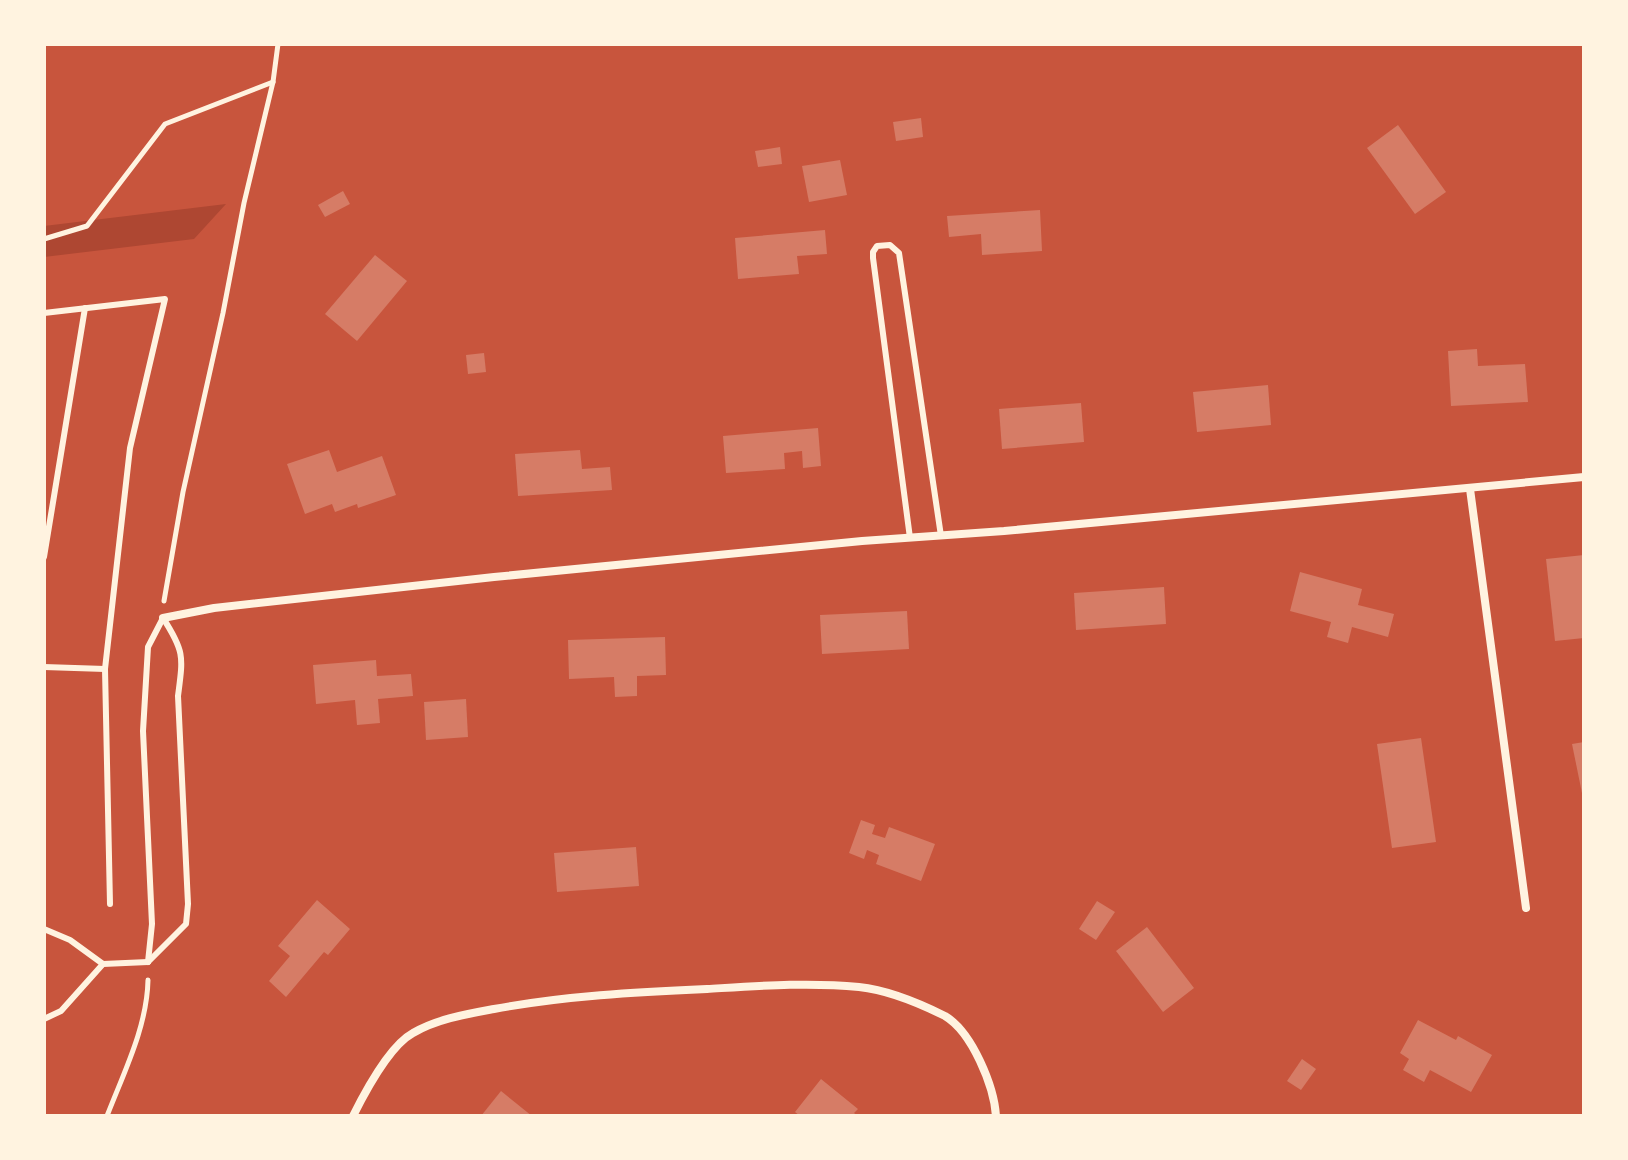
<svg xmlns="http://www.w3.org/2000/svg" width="1628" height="1160" font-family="Quicksand,sans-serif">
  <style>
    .green { fill: #ae4732 }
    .building { fill: #d67c66 }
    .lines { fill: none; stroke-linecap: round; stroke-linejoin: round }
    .path { stroke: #fff3e0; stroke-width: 5 }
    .service { stroke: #fff3e0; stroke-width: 6 }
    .minor { stroke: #fff3e0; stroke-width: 8 }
  </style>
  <rect width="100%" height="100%" fill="#c8553d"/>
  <path class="green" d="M226,204L194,239L44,257V226Z"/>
  <g class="building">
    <path d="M921,118L923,137L896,141L893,122Z"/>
    <path d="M1398,125L1446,192L1415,214L1367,148Z"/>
    <path d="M780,147L782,164L758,167L755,151Z"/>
    <path d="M840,160L847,195L809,202L802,166Z"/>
    <path d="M343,191L350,204L325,217L318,205Z"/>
    <path d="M1040,210L1042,251L982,255L981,234L949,237L947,216Z"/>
    <path d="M825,230L827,254L797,256L799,274L738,279L735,238Z"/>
    <path d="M375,255L407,281L357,341L325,314Z"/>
    <path d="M1477,349L1478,366L1525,364L1528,402L1451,406L1448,351Z"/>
    <path d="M484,353L486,372L468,374L466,355Z"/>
    <path d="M1268,385L1271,425L1197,432L1193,392Z"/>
    <path d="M1081,403L1084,442L1002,449L999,409Z"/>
    <path d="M818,428L821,466L803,468L802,451L784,453L785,469L726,473L723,436Z"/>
    <path d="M329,450L337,472L382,456L396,495L358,508L357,504L335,512L332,504L305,514L287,464Z"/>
    <path d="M580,450L582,469L610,467L612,490L518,496L515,454Z"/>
    <path d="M1584,555V638L1555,641L1546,559Z"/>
    <path d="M1300,572L1362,589L1358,605L1394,614L1388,637L1352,627L1348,643L1327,637L1331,622L1290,611Z"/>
    <path d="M1164,587L1166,624L1076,630L1074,593Z"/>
    <path d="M907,611L909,649L822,654L820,615Z"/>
    <path d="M665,637L666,675L637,676V696L615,697L614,677L569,679L568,640Z"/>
    <path d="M376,660L377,676L411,674L413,696L378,699L380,723L357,725L355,700L316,704L313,665Z"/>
    <path d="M466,699L468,737L426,740L424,702Z"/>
    <path d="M1421,738L1436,842L1392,848L1377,744Z"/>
    <path d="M1584,742V798H1583L1572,744Z"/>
    <path d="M861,820L875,825L872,834L885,838L889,827L935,844L921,881L876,864L879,855L867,850L864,859L849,853Z"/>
    <path d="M636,847L639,886L557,892L554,853Z"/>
    <path d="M317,900L350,929L328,955L324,952L286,997L269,981L290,956L278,946Z"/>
    <path d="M1097,901L1115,912L1096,940L1079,929Z"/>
    <path d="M1147,927L1194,988L1163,1012L1116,951Z"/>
    <path d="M1418,1020L1456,1040L1458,1036L1492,1055L1471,1092L1430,1070L1424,1082L1403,1070L1409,1059L1400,1053Z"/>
    <path d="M1302,1059L1316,1069L1301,1090L1287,1081Z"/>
    <path d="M821,1079L858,1109L854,1113L858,1116H800L795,1112Z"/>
    <path d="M501,1091L532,1116H481Z"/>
  </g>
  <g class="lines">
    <g class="path">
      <path d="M44,239L87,226L165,124L273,82"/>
      <path d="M164,601L183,492L223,313L244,203L273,82L278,44"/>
      <path d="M107,1116C124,1072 147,1027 148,980"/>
    </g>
    <g class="service">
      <path d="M44,313L165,299L130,448L105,669L110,904"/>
      <path d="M910,538L873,258V252L877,246L890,245L899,253L941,536"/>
      <path d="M44,557L85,308"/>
      <path d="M44,667L105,669"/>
      <path d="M44,929L70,940L103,964"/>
      <path d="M148,962L186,924L188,904L178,696C183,657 185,652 163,618"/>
      <path d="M148,962L152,924L143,731L148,647L163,618"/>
      <path d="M44,1019L61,1011L103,964L148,962"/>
    </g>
    <g class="minor">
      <path d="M1470,489L1526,908"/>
      <path d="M163,618L214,608L494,577L862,541L1004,531L1584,477"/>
      <path d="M353,1116C365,1092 389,1046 413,1033C437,1019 467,1014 494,1009C564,996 636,992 707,989C757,986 808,982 859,987C888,990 919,1003 945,1016C972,1032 994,1086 996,1116"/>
    </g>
  </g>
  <rect width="1628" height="1160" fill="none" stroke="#fff3e0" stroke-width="92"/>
</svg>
